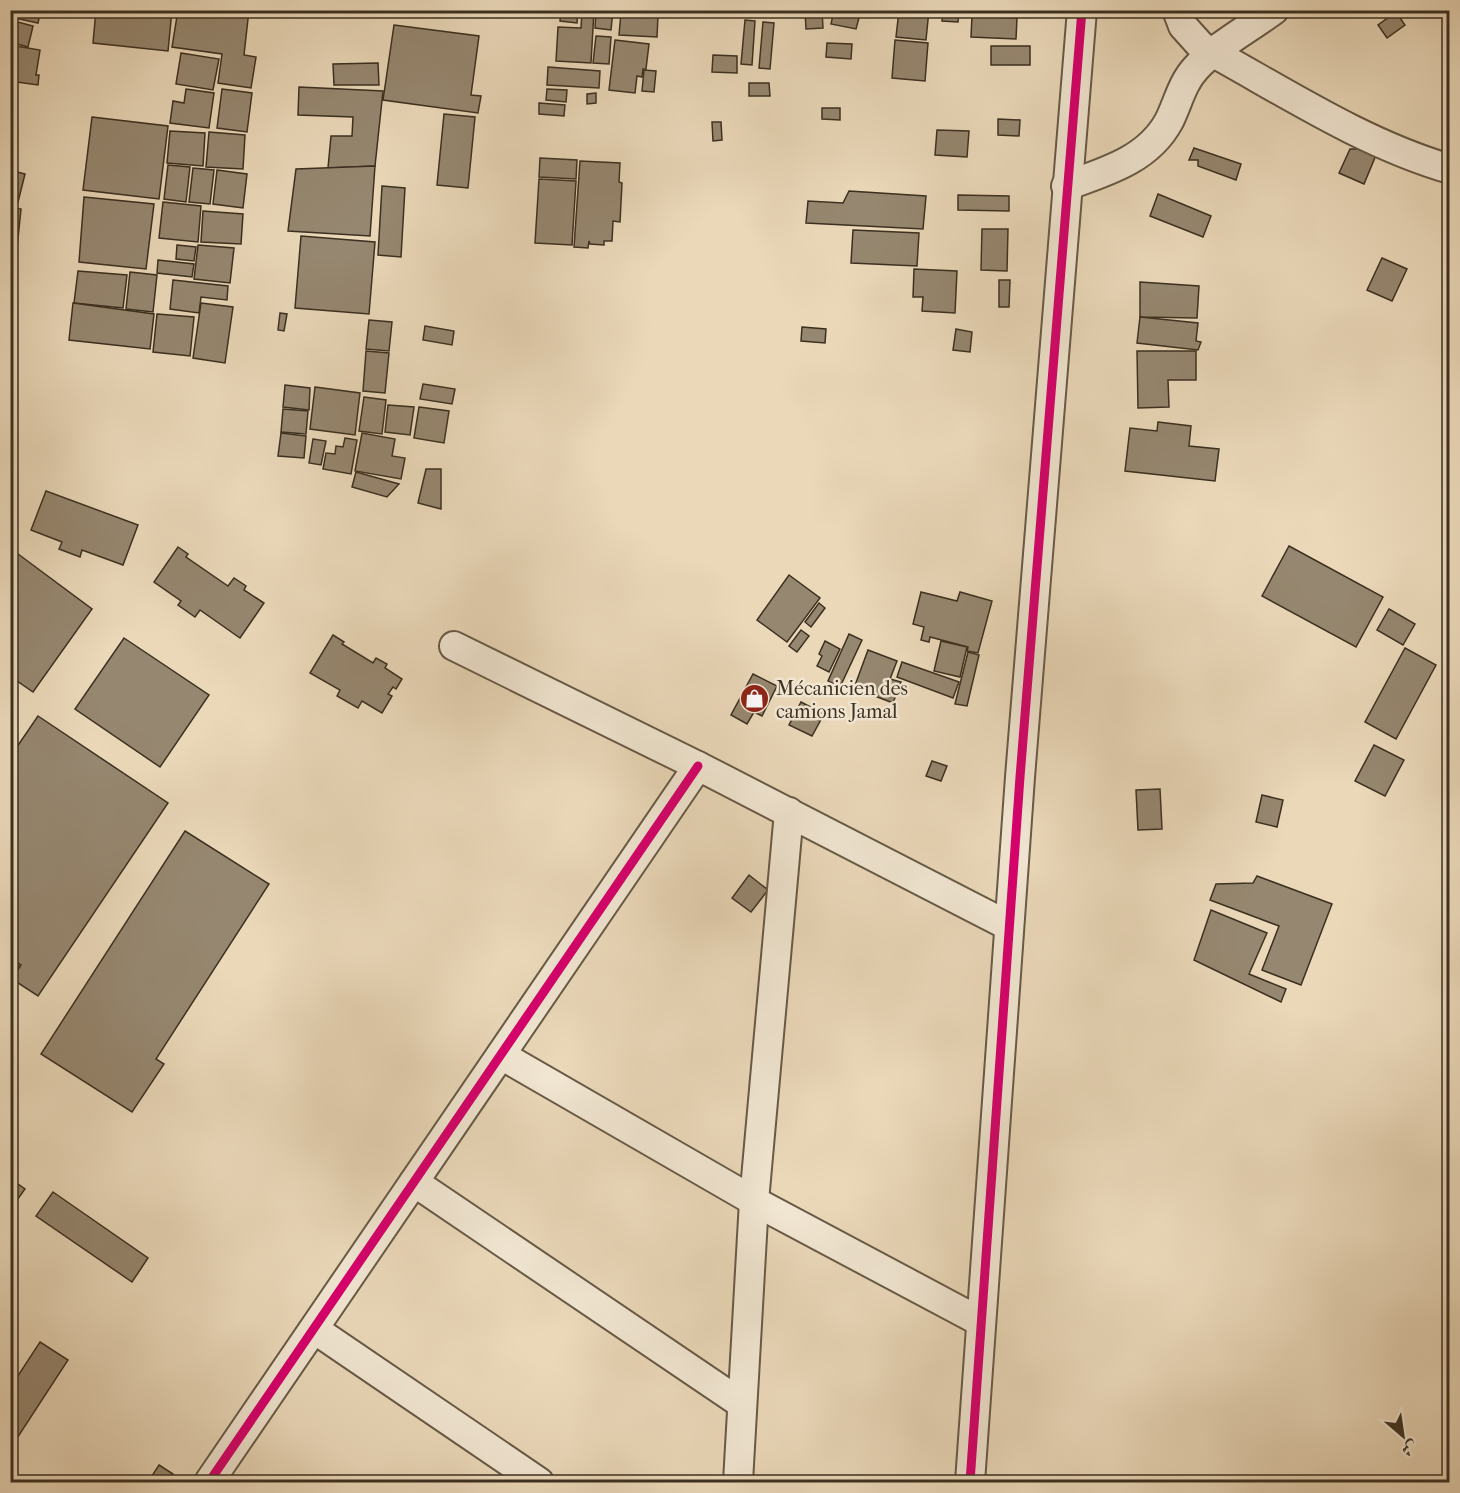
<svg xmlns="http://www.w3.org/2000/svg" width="1460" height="1493" font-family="'IM FELL French Canon',Amiri,serif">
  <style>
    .building { fill: #968770; stroke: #3c3020; stroke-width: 1.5 }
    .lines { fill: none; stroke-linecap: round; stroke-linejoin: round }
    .minor-casing { stroke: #685a46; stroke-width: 32 }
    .minor { stroke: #f1e6d2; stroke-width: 28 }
    .cycleway-casing { stroke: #f1e6d2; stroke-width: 13 }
    .cycleway { stroke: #d6006c; stroke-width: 9 }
    .labels { text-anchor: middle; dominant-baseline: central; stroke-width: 5; stroke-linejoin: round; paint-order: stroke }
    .poi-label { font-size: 20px; fill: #3c3020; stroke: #f1e6d2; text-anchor: start }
  </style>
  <rect width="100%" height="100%" fill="#ead8b9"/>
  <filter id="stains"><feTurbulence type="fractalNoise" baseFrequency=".00333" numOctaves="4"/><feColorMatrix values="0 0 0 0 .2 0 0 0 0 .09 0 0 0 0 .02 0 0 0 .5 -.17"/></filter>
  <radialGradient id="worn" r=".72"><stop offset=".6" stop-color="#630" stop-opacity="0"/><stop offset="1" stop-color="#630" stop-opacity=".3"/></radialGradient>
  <g class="building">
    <path d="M10,10H41L38,23L10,17Z"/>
    <path d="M96,10H172L168,51L93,43Z"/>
    <path d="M178,10H249L244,55L256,57L251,88L218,83L222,54L172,47Z"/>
    <path d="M561,10H578L577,23L560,21Z"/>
    <path d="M582,10H594L591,63L556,61L558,27L581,28Z"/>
    <path d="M596,10H613L611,30L595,28Z"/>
    <path d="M719,10H775L774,15Z"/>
    <path d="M805,10H822L823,28L806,29Z"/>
    <path d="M834,10L860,14L856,29L831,24Z"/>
    <path d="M899,10H929L926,40L896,37Z"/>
    <path d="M943,10H959L958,22L942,21Z"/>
    <path d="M1396,12L1405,25L1387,38L1378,25Z"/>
    <path d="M621,13L658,16L657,37L619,35Z"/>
    <path d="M972,16L1017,18L1016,39L971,37Z"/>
    <path d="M10,20L33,26L28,47L10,42Z"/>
    <path d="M745,20L755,21L752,65L741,64Z"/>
    <path d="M763,22L774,23L770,69L759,68Z"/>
    <path d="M394,25L479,36L471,95L481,96L478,113L383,100Z"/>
    <path d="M596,36L611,37L609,64L593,63Z"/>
    <path d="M615,40L649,44L646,69H643L642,77L637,76L635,93L609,90Z"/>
    <path d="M895,40L928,43L925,81L892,78Z"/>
    <path d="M827,43L852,44L851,59L826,57Z"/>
    <path d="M10,45L40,50L36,75H39L38,85L10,81Z"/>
    <rect x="991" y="46" width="39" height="19"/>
    <path d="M181,53L219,59L213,90L176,84Z"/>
    <path d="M713,55L737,56V73L712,72Z"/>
    <path d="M378,63L379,85H334L333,64Z"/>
    <path d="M548,67L600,71L599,88L547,85Z"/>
    <path d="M644,70L656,71L654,92L642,91Z"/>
    <path d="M749,83H769L770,96H749Z"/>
    <path d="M299,87L383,91L375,166L328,168L331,136H352L353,117L298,115Z"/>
    <path d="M186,89L214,93L209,128L170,123L173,101L184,103Z"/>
    <path d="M222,89L252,93L247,132L217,128Z"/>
    <path d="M547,89L567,90L566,102L546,100Z"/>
    <path d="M596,93V103L587,104V94Z"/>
    <path d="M539,103L565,105L564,116L539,114Z"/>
    <path d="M822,108H840V120L822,119Z"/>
    <path d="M444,114L475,117L468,188L437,185Z"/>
    <path d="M92,117L168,126L159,199L83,190Z"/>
    <path d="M998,119L1020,120L1019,136L998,135Z"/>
    <path d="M712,122H721L722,140L713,141Z"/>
    <path d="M937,130L969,131L967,157L935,155Z"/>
    <path d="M170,131L205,133L203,166L167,163Z"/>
    <path d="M209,132L245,135L243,169L206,167Z"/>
    <path d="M1361,140L1379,148L1364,184L1339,173L1350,149H1358Z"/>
    <path d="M1194,148L1241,164L1236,180L1198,166V160H1189Z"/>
    <path d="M540,158L577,160L576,179L539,177Z"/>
    <path d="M580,161L620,163L619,182L622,183L620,222L613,221L612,241H604V245L590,244L589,241L588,248L574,247Z"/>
    <path d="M168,165L190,167L186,202L164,199Z"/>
    <path d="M375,166L370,236L288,231L296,169Z"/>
    <path d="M193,168L214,170L210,204L189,202Z"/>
    <path d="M10,170L25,174L17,206L10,204Z"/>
    <path d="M217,170L247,174L243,208L213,204Z"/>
    <path d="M539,179L576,181L572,245L535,243Z"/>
    <path d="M382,186L405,188L401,257L378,255Z"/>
    <path d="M849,191L926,196L923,229L806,223L808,201L843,203Z"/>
    <path d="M1158,194L1211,216L1203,237L1150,216Z"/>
    <path d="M958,195L1009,196V211L958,210Z"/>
    <path d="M84,197L154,204L146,269L79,262Z"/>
    <path d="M163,202L201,206L198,242L159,238Z"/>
    <path d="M10,207L21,209L17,248L10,246Z"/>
    <path d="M203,211L243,214L241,244L201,242Z"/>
    <path d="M982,229H1008L1007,271L981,270Z"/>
    <path d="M853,230L919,233L917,266L851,263Z"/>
    <path d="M301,236L375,242L369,314L295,308Z"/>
    <path d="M177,245L196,247L194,261L176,259Z"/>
    <path d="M198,245L234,248L230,283L194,279Z"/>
    <path d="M1382,258L1407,269L1392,301L1367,290Z"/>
    <path d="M158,260L194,264L192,277L157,273Z"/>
    <path d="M914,269L957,271L955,313L922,311L923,297H913Z"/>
    <path d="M78,271L127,275L123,308L74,303Z"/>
    <path d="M130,272L157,275L153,312L126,309Z"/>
    <path d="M173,280L228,286L227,300L201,297L199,313L170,309Z"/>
    <path d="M999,280H1010L1009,307H999Z"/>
    <path d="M1140,282L1199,286L1197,318L1140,317Z"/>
    <path d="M73,303L154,314L150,349L69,340Z"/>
    <path d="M201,303L233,307L225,363L193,358Z"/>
    <path d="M280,313L287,314L284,331L278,330Z"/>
    <path d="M157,314L194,317L190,356L153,352Z"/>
    <path d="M1140,317L1198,323L1196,341L1201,342L1198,350L1137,343Z"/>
    <path d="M369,320L392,322L389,351L366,349Z"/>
    <path d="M425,326L454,331L452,345L423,340Z"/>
    <path d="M802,327L826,329L825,343L801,341Z"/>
    <path d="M956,329L972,332L970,352L953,350Z"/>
    <path d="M366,351L389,353L385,393L363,391Z"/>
    <path d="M1137,351H1196V380H1168L1169,407L1138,408Z"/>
    <path d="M423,384L455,389L452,404L420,399Z"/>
    <path d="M285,385L310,388L309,410L283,407Z"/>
    <path d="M315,387L360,393L355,435L310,429Z"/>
    <path d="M364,397L386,400L382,434L359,431Z"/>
    <path d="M388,405L414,407L410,435L385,432Z"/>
    <path d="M419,407L449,411L444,443L414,438Z"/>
    <path d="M283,409L308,411L306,434L281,432Z"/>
    <path d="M1158,422L1191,426L1189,446L1219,449L1215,481L1125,471L1130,428L1157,431Z"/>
    <path d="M281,433L306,436L304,458L278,456Z"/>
    <path d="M362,433L395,439L392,456L405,458L401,479L355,471Z"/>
    <path d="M345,438L357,440L351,474L323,469L326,453L335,454L336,446L343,447Z"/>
    <path d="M313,439L326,441L321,465L309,463Z"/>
    <path d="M426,469H441V509L418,503Z"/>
    <path d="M356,472L399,484L387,497L352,487Z"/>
    <path d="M46,491L138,525L123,565L82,550L80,557L59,549L62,542L31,530Z"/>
    <path d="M1289,546L1383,597L1356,647L1262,596Z"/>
    <path d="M178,547L188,554L186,557L228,586L234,578L246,586L244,590L264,603L240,638L200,610L195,617L178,605L181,601L154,582Z"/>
    <path d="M10,548L92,609L33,692L10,676Z"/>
    <path d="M789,575L820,598L787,642L757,620Z"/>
    <path d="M921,592L957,601L960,592L992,601L978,653L967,651L968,647L930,637L929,642L921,640L924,627L913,624Z"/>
    <path d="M819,603L825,608L811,627L805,622Z"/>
    <path d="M1389,609L1415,624L1403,645L1377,630Z"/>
    <path d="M801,630L809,636L797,652L789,646Z"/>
    <path d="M849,634L862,640L840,687L828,681Z"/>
    <path d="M333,635L344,642L342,644L373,663L376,658L387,664L385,668L402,679L396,689L393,687L388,694L392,696L382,713L362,701L358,708L337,696L340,690L310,673Z"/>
    <path d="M124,638L209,695L160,767L75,709Z"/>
    <path d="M825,641L840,649L829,672L817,666L822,656L819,654Z"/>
    <path d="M941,641L967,647L960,677L934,671Z"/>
    <path d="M1405,648L1436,665L1396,739L1365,722Z"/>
    <path d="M868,650L897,661L890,679L901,682L893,703L854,688Z"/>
    <path d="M968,652L979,655L967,706L955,704Z"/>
    <path d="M902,662L959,682L953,698L897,677Z"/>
    <path d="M753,674L777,686L762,716L754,712L747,724L731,715Z"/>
    <path d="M801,702L824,714L812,736L789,725Z"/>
    <path d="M38,716L168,803L38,996L12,979L21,965L10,958V757Z"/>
    <path d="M1374,745L1404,760L1385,796L1355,781Z"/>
    <path d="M932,761L947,766L941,781L926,776Z"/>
    <path d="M1160,789L1162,829L1138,830L1136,790Z"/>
    <path d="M1262,795L1283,800L1277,827L1256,822Z"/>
    <path d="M185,831L269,884L156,1059L164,1064L132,1112L41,1054Z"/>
    <path d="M749,875L768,890L751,912L732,898Z"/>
    <path d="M1257,876L1332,904L1301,985L1262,970L1279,926L1210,900L1216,884L1253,883Z"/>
    <path d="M1211,910L1267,933L1249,974L1286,989L1281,1002L1194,960Z"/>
    <path d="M10,960L19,966L10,978Z"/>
    <path d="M11,1179L25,1189L10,1210V1179Z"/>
    <path d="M53,1192L148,1258L132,1282L36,1216Z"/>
    <path d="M40,1342L68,1360L10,1449V1388Z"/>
    <path d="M159,1465L173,1474L167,1482H148Z"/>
  </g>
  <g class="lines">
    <defs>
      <g id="minor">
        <path d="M1177,10L1183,26L1201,46C1282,90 1361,143 1450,169"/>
        <path d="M1066,186C1105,172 1148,160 1169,121C1178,103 1182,83 1196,68C1215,47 1251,27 1274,10"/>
        <path d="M454,646L698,766L1009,926"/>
        <path d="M501,1055L754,1201L981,1322"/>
        <path d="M414,1182L742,1404"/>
        <path d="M314,1329L539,1482"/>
        <path d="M209,1482L698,766"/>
        <path d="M738,1482L754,1201L789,812"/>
        <path d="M970,1482L1020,777L1082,10"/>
      </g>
    </defs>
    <use href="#minor" class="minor-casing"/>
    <use href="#minor" class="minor"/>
    <defs>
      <g id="cycleway">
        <path d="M209,1482L698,766"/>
        <path d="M970,1482L1020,777L1082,10"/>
      </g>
    </defs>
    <use href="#cycleway" class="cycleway-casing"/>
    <use href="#cycleway" class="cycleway"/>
  </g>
  <defs>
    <symbol id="shop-disc" viewBox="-11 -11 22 22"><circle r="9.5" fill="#8f2418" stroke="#f1e6d2"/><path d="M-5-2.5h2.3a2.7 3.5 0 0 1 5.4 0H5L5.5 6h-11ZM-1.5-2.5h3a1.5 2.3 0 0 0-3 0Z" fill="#fff"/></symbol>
  </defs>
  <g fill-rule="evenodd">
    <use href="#shop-disc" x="738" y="682" width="33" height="33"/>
  </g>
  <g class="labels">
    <g class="poi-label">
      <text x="776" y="688">Mécanicien des<tspan x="776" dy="23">camions Jamal</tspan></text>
    </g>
  </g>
  <rect width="1460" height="1493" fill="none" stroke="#ead8b9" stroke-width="36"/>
  <rect x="12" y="12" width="1436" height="1469" fill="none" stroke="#3c3020" stroke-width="3"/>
  <rect x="18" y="18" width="1424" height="1457" fill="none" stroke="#3c3020" stroke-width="1.5"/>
  <g transform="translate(1403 1436) rotate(151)" stroke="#f1e6d2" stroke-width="4.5" paint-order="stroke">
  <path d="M0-4.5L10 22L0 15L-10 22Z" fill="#3c3020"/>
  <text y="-9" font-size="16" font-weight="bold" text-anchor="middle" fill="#3c3020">ش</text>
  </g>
  <rect width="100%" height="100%" filter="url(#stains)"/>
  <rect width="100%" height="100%" fill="url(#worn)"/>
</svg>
